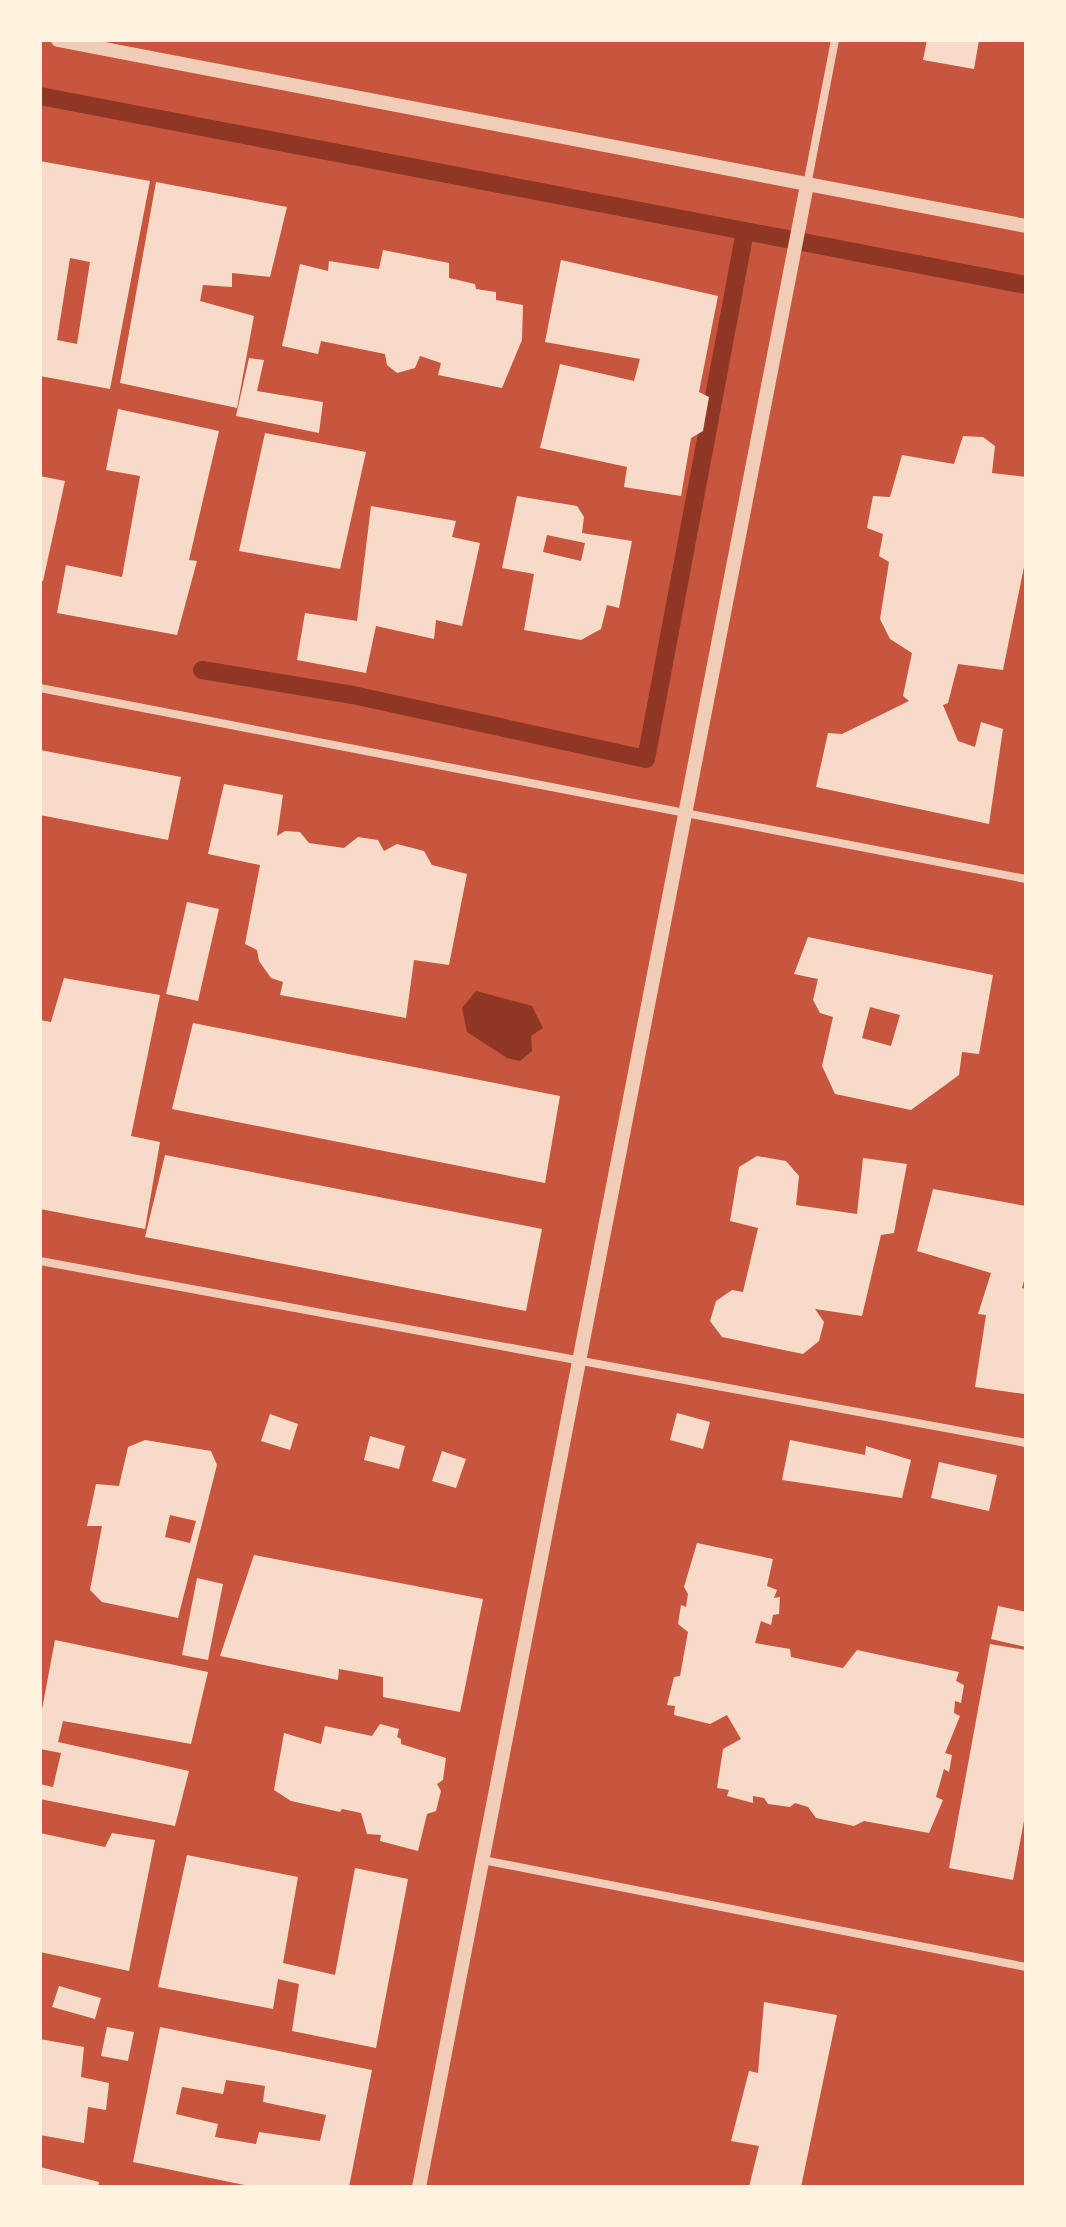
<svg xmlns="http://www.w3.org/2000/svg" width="1066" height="2227" font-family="Quicksand,sans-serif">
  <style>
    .water { fill: #8f3625 }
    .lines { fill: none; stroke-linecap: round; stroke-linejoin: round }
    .stream { stroke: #8f3625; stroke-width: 18 }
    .building { fill: #f7dbc8; fill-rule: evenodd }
    .minor { stroke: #f1ccb7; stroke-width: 8 }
    .tertiary { stroke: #f1ccb7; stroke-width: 14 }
  </style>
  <rect width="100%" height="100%" fill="#c8553d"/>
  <path class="water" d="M476,991L532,1006L543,1028L531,1036L532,1051L520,1061L507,1058L467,1032L462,1008Z"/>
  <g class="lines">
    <g class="stream">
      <path d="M40,96L745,231"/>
      <path d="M202,670L353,695L646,759L745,231L1026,285"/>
    </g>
  </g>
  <g class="building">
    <path d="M927,40H979L974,69L923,60Z"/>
    <path d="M40,161L150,181L110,389L40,376ZM70,258L90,262L77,344L57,340Z"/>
    <path d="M156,182L287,207L270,277L232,273V287L203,285L200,301L254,316L237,408L120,383Z"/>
    <path d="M383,250L449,263V278L475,284L476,289L496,292V300L523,305L522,340L502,388L438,375L441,363L420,356L415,368L397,373L387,365L385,354L321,341L318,354L282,346L300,264L328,271L329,261L379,269Z"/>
    <path d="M561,260L718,296L699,392L709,397L703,431L691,438L681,496L624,487L627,467L540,448L560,364L634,381L640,359L545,342Z"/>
    <path d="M249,358L264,360L257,391L323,402L319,433L236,416Z"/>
    <path d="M118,409L219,431L189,560L197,561L177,635L57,613L66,565L122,577L140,476L106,470Z"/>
    <path d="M265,433L366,452L340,569L239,551Z"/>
    <path d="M963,436L983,437L995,446L992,473L1026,477V557L1003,670L958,664L948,703L943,705L958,741L975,747L981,722L1003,729L989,824L816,787L828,733L842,734L909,701L903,696L912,653L890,639L880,619L889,562L879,556L883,534L867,528L873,496L890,497L902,455L954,464Z"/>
    <path d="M40,476L65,481L43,581H40Z"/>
    <path d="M517,496L577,506L584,517L582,533L632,541L619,608L607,605L601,629L581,640L524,630L534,574L502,568ZM547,535L585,543L581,561L543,552Z"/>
    <path d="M371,506L456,521L452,537L480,543L462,626L436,620L434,639L376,626L366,673L297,660L305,613L357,621Z"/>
    <path d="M40,750L181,777L168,840L40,815Z"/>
    <path d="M224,784L283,795L277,836L285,831L300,832L309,843L344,848L358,837L378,840L384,851L397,844L424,851L432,865L467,874L449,965L414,960L406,1018L280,995L283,982L271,978L259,961L257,950L245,944L260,865L208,854Z"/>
    <path d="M187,902L219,909L198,1001L166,994Z"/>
    <path d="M808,937L993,975L979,1054L962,1052L959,1075L911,1110L835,1094L822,1066L833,1017L820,1013L813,1000L818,979L794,974ZM870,1007L900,1015L891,1046L862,1038Z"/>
    <path d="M64,978L160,995L131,1136L160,1142L145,1229L40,1209V1020L51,1022Z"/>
    <path d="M193,1023L560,1096L545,1183L172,1109Z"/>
    <path d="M165,1155L542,1229L526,1311L145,1237Z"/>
    <path d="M757,1156L786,1161L799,1176L796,1205L857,1214L863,1158L907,1164L894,1233L881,1235L862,1316L815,1309L824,1322L819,1341L803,1354L722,1337L710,1321L716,1301L732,1290L743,1292L758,1228L730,1221L739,1167Z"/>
    <path d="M933,1189L1026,1206V1274L1022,1288L1026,1289L1024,1394L975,1387L986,1315L978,1314L991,1273L917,1251Z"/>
    <path d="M677,1413L710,1422L703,1449L670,1440Z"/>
    <path d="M270,1414L298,1424L290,1450L261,1441Z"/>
    <path d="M370,1436L405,1446L399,1469L364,1460Z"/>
    <path d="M145,1440L211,1451L217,1465L178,1618L102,1602L90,1590L102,1526H87L96,1484L119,1486L128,1447ZM170,1515L196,1521L190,1543L165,1537Z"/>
    <path d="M790,1440L865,1455L866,1446L911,1460L902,1498L782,1480Z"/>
    <path d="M442,1451L466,1459L456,1488L432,1481Z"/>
    <path d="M939,1462L997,1475L989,1511L931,1498Z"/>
    <path d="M697,1543L773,1559L767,1586L777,1590L774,1598L780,1597L779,1614L773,1615L771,1625L761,1621L755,1643L790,1649L791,1657L843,1668L857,1650L959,1672L956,1681L964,1685L961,1703L955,1701L954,1713L960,1716L945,1753L952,1755L949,1772L944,1769L936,1797L943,1800L929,1833L864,1821L854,1826L816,1818L808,1807L795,1803L790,1807L768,1804L764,1798L753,1796V1803L727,1796L729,1790L717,1788L723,1749L741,1739L727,1715L710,1724L674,1715L675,1706L667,1705L674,1677L680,1676L688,1632L678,1624L681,1605L686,1607L688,1594L684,1587Z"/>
    <path d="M254,1555L483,1599L460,1712L383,1697V1677L339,1669L338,1680L220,1656Z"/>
    <path d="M197,1578L223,1584L208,1660L182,1655Z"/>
    <path d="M998,1606L1026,1612V1647L991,1639Z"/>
    <path d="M55,1640L208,1672L191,1744L63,1721L58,1742L189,1771L175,1826L40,1799V1784L53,1787L61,1753L40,1749V1720Z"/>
    <path d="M990,1644L1026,1650V1810L1013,1880L949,1868Z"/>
    <path d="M380,1724L399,1729L397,1737L401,1739V1744L446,1758L443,1780L437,1784L441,1791L436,1811L427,1814L418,1851L380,1841L381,1835L367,1834L361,1813L342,1809L340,1812L291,1801L274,1790L284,1733L321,1744L325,1726L372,1736Z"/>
    <path d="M40,1833L105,1847L112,1833L155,1840L129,1971L40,1952Z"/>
    <path d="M187,1855L298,1877L283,1963L335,1975L355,1868L408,1879L376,2048L292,2031L299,1984L278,1979L273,2009L158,1987Z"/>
    <path d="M59,1986L101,1998L95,2019L52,2007Z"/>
    <path d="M764,2002L837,2015L801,2187H749L759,2146L731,2141L749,2071L758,2073Z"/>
    <path d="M107,2027L134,2032L128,2061L101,2056Z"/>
    <path d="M160,2027L372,2070L349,2187H254L133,2162ZM226,2080L265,2086L263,2102L326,2115L320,2141L259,2132L256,2144L215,2137L218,2124L176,2114L182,2087L223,2094Z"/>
    <path d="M40,2039L84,2047L81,2077L109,2083L106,2110L88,2107L84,2143L40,2135Z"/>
    <path d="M40,2167L99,2182L98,2187H40Z"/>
  </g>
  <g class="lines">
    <g class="minor">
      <path d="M807,185L835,40"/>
      <path d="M40,688L1026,879"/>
      <path d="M40,1261L1026,1443"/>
      <path d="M483,1860L1026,1967"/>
    </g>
    <g class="tertiary">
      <path d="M58,40L1026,226"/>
      <path d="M419,2187L807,185"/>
    </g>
  </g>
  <rect width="1066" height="2227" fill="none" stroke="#fff3e0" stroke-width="84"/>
</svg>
